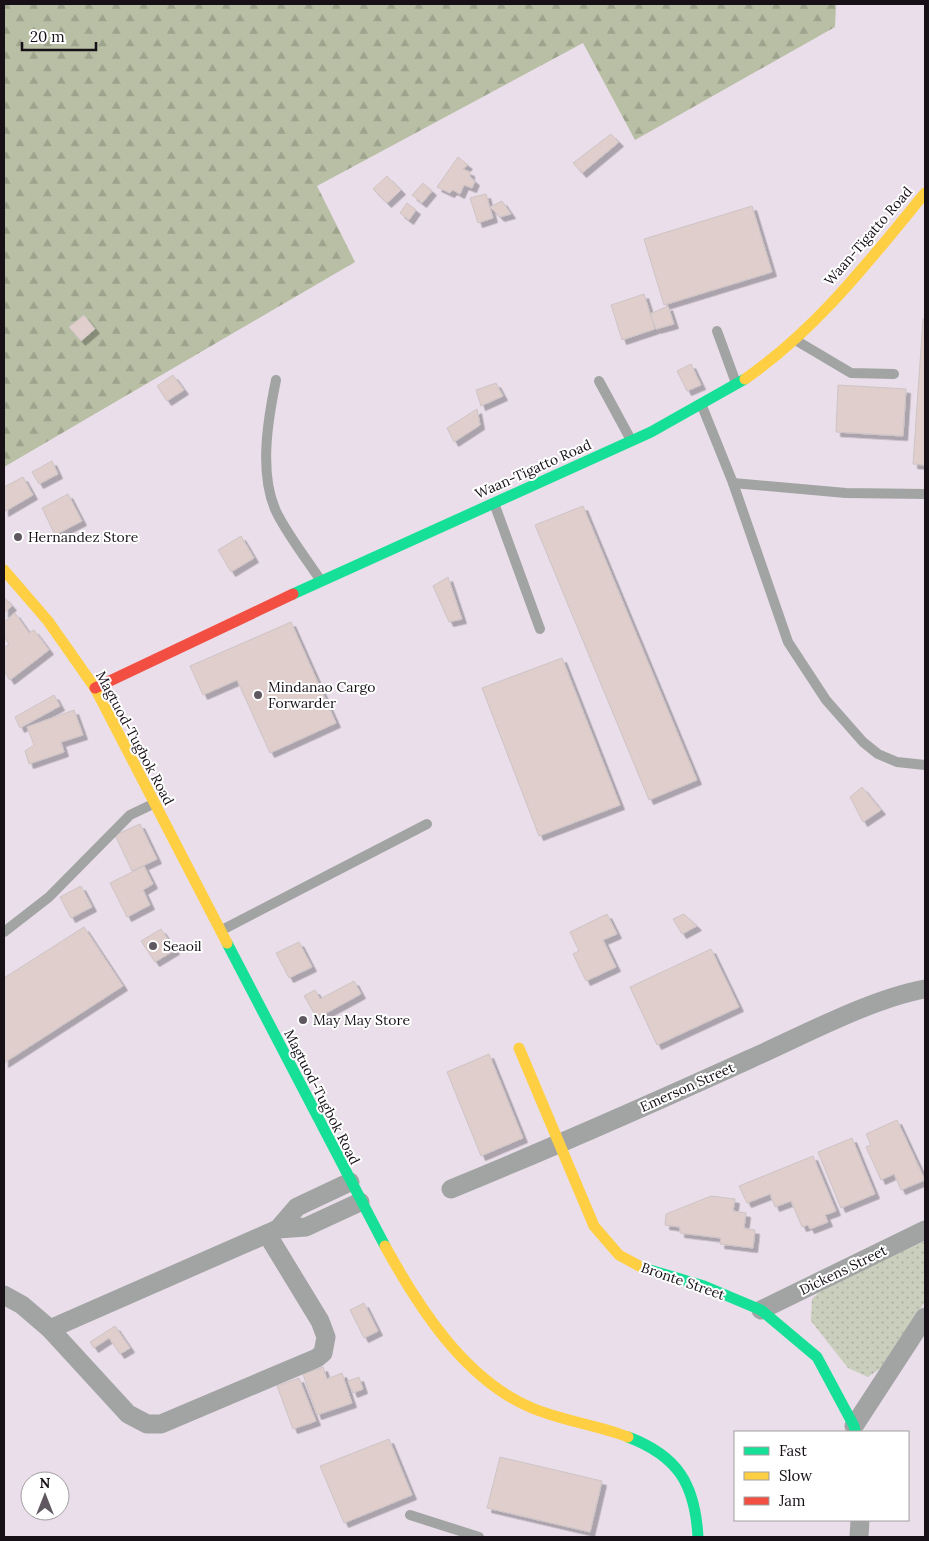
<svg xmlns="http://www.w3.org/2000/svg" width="929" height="1541" font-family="Lora,serif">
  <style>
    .forest { fill: url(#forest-firs) }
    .park { fill: url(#park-dots) }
    .building { fill: #dfcecc; stroke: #cec4c6; filter: url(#shadow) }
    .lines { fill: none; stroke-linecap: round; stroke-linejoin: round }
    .lane { stroke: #a2a4a4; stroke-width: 10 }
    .street { stroke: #a2a4a4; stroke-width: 19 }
    .fast { stroke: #16e098; stroke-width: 11 }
    .slow { stroke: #ffcf43; stroke-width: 11 }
    .jam { stroke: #f24e42; stroke-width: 11 }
    .poi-dot { fill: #605860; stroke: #fff; stroke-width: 2 }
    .labels { text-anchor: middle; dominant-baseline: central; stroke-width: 4; stroke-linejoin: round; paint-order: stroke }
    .street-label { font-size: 14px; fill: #171017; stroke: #fff }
    .poi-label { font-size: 14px; fill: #171017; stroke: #fff; text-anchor: start }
  </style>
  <defs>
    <pattern id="forest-firs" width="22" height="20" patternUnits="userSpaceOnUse" patternTransform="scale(1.25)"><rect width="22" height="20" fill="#b8bfa4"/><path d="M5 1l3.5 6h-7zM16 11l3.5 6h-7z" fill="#9da38c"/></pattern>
    <pattern id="park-dots" width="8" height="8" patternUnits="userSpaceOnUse" patternTransform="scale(1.25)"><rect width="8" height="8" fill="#cacebd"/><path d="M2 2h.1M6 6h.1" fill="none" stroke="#adb0a2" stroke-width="1.8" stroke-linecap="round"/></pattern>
    <filter id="shadow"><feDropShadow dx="4.5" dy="4.5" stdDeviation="0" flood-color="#0004"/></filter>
  </defs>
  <rect width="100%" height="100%" fill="#e9dee9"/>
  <path class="forest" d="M4,4H836L835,27L635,140L583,43L317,186L355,262L4,467Z"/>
  <path class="park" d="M925,1241V1301L889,1362L868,1377L848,1368L811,1321L812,1299L826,1286Z"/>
  <g class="building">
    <path d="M611,134L619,142L582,173L573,163Z"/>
    <path d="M458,157L468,165L463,169L470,172V177L475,181L472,188L464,185L460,194L453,190L450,193L437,187Z"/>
    <path d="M387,176L401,190L387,203L373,189Z"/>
    <path d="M423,183L432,191L422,203L412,195Z"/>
    <path d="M486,194L493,218L478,223L470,198Z"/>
    <path d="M502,201L511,214L500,217L490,207Z"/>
    <path d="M407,203L416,210L409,220L400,213Z"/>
    <path d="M752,206L772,272L664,305L644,239Z"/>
    <path d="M644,294L655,329L622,340L611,305Z"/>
    <path d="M668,306L674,324L656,329L650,314Z"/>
    <path d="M84,315L95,329L81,341L69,327Z"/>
    <path d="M923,319H925V465L913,464Z"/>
    <path d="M691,364L701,385L687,391L677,371Z"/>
    <path d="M173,375L184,390L167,401L157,386Z"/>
    <path d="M496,383L503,396L481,406L476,390Z"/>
    <path d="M838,385L906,389L903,436L836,432Z"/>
    <path d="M477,409L480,425L454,442L447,428Z"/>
    <path d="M52,461L58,474L39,484L32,472Z"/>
    <path d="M23,477L33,495L4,512V487Z"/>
    <path d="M68,494L82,521L55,535L42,508Z"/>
    <path d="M583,506L697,780L649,800L535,525Z"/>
    <path d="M241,536L254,558L231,572L218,550Z"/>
    <path d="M448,577L462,619L449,622L433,586Z"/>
    <path d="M4,597L12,606L4,613Z"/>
    <path d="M15,613L29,633L34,630L49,650L10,680L4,671V648L9,644L4,637V622Z"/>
    <path d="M291,622L336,723L270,753L237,680L203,695L190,666Z"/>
    <path d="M562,658L620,805L539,836L482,688Z"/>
    <path d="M54,695L60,706L20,728L15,717Z"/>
    <path d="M74,710L83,735L61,742L64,752L29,764L25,751L34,745L27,727Z"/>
    <path d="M862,787L881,810L863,822L850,797Z"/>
    <path d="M140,824L157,859L132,871L115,835Z"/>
    <path d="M144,866L153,884L143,890L150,905L127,917L110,883Z"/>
    <path d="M81,886L92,907L71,918L60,897Z"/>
    <path d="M607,914L617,934L603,940L616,967L586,981L573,954L579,951L570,932Z"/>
    <path d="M684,914L697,926L682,934L673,919Z"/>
    <path d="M84,927L123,986L4,1063V978Z"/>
    <path d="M161,929L175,950L155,962L141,941Z"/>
    <path d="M299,942L312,967L289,978L276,953Z"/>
    <path d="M711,949L739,1007L657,1045L630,987Z"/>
    <path d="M354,981L361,994L317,1018L304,996L315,990L320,999Z"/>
    <path d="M489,1054L523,1138L481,1156L447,1072Z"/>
    <path d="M897,1120L925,1180L901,1190L894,1174L881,1180L866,1147L871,1145L866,1134Z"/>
    <path d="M852,1138L875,1194L841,1208L818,1152Z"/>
    <path d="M813,1156L836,1211L825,1215L828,1222L810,1229L808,1225L802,1227L791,1201L775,1207L770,1194L747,1203L739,1186Z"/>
    <path d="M711,1196L735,1199L733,1211L746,1213L744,1228L755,1230L753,1248L720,1244L721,1238L680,1233V1227L665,1225L666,1214Z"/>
    <path d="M364,1303L378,1331L364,1338L350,1310Z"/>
    <path d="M115,1326L130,1348L120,1354L109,1338L94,1348L90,1342Z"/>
    <path d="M323,1367L327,1379L342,1373L352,1403L317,1415L303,1374Z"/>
    <path d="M359,1377L363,1389L353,1393L348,1381Z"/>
    <path d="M299,1378L316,1421L293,1429L277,1386Z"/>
    <path d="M389,1439L412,1495L344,1523L320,1466Z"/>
    <path d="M500,1457L602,1481L590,1532L487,1508Z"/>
  </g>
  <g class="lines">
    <g class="lane">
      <path d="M717,331L736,383"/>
      <path d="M797,341L851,373L894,374"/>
      <path d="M276,380C268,419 259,471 275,509C284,530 308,561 321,581"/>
      <path d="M599,381L631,440"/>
      <path d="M702,406L733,483L788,642L826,700L863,742L878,754L897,762L925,765"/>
      <path d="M733,483L846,493L925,494"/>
      <path d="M494,503L540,629"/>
      <path d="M222,930L427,824"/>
      <path d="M4,932L49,897L130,815L153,804"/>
      <path d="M410,1515L479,1537"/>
    </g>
    <g class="street">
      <path d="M451,1189C551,1148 651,1104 750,1059C802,1036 870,999 925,989"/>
      <path d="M278,1229L297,1207L350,1182"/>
      <path d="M4,1295L22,1305L50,1329L128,1414L147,1424H161L317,1358L323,1353L326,1337L320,1321L267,1234"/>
      <path d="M761,1310L925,1230"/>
      <path d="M50,1329L278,1229L306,1227L360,1202"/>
      <path d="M854,1426L925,1317"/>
      <path d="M859,1537L860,1520"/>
    </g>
    <g class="fast">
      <path d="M293,594L651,432L745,379"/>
      <path d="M227,943L385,1246"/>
      <path d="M643,1268L704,1286L761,1310L817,1357L854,1426L855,1432"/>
      <path d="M628,1437C678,1456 695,1484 698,1537"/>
    </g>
    <g class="slow">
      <path d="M745,379C817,329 870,260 925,193"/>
      <path d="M4,570L48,621L95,688L227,943"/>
      <path d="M519,1048L594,1226L619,1255L643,1268"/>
      <path d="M385,1246C419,1308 465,1380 532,1408C563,1421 597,1425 628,1437"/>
    </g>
    <path class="jam" d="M95,688L293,594"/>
  </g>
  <g class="poi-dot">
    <circle cx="18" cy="537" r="5"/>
    <circle cx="258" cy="695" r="5"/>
    <circle cx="153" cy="946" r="5"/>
    <circle cx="303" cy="1020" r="5"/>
  </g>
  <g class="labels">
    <g class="street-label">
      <text transform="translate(868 236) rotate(-49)">Waan-Tigatto Road</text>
      <text transform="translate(533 469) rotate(-24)">Waan-Tigatto Road</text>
      <text transform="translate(135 738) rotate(62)">Magtuod-Tugbok Road</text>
      <text transform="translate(687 1087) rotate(-24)">Emerson Street</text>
      <text transform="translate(322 1097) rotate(63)">Magtuod-Tugbok Road</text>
      <text transform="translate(843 1270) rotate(-26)">Dickens Street</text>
      <text transform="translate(683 1281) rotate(19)">Bronte Street</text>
    </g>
    <g class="poi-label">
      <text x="28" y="537">Hernandez Store</text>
      <text x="268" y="687">Mindanao Cargo<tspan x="268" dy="16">Forwarder</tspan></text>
      <text x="163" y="946">Seaoil</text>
      <text x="313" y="1020">May May Store</text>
    </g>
  </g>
  <rect width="929" height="1541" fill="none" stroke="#171017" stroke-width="10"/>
  <rect x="734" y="1431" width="175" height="90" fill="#ffffff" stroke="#a29fa2"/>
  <rect x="744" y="1447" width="25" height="8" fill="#16e098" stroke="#a29fa2"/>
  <text x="779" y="1456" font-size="15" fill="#171017">Fast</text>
  <rect x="744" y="1472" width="25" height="8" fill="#ffcf43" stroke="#a29fa2"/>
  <text x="779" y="1481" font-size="15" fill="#171017">Slow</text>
  <rect x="744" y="1497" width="25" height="8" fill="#f24e42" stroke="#a29fa2"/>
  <text x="779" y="1506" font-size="15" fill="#171017">Jam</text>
  <g transform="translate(45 1496)"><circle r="24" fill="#ffffff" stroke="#a29fa2"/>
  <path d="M0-4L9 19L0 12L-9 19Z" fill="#605860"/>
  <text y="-8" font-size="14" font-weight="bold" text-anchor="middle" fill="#171017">N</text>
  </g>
  <path d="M22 42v8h74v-8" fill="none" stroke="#171017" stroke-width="2.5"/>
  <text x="30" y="42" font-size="15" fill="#171017" stroke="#ffffff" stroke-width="4" paint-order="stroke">20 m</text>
</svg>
